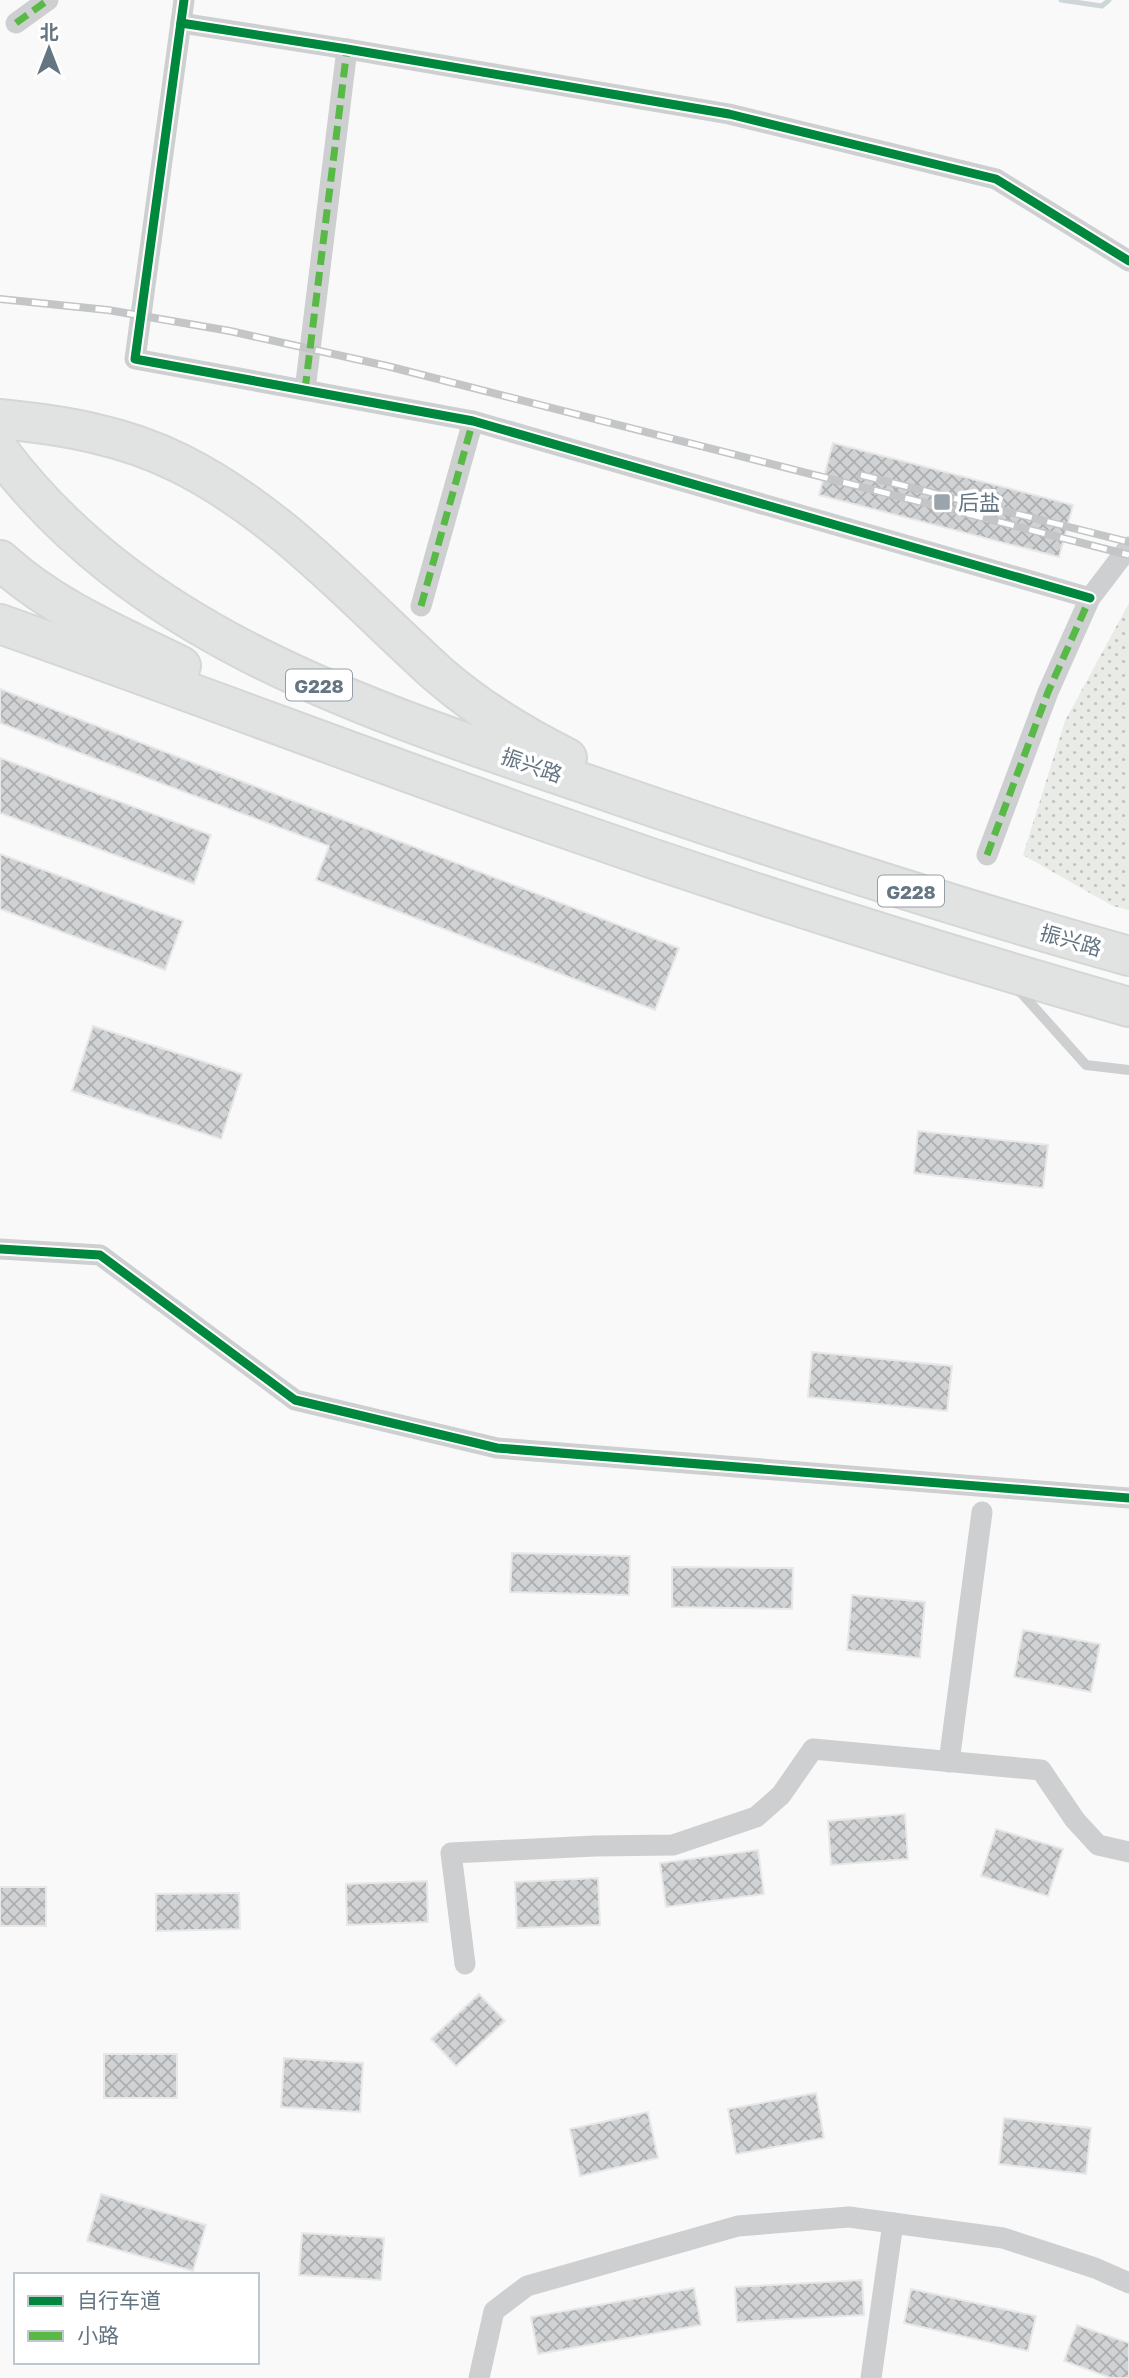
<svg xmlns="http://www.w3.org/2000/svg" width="1129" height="2378" font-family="'Golos Text','Noto Sans SC',sans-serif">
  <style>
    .grass { fill: url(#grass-dots) }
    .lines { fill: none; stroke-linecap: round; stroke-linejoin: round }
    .stream { stroke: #ced6d9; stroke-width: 5 }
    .building { fill: url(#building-cross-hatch); stroke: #e8e8e8; stroke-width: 2 }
    .highway-casing { stroke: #d5d6d6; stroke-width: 42 }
    .lane { stroke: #cecfd0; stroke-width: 10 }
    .street { stroke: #cecfd0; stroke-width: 21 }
    .highway { stroke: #e1e2e2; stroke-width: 38 }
    .rail-casing { stroke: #c3c5c6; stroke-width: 8 }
    .rail { stroke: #fff; stroke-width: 5; stroke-dasharray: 16; stroke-linecap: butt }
    .quiet { stroke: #58b947; stroke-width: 7; stroke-dasharray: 14 7; stroke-linecap: butt }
    .cycleway-casing { stroke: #fff; stroke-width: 13 }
    .cycleway { stroke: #00873e; stroke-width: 9 }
    .poi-dot { fill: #99a4ac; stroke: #fff; stroke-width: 2.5 }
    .labels { text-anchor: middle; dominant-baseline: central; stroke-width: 7; stroke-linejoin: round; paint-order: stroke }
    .shield { fill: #fff; stroke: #939fa8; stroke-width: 2 }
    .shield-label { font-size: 19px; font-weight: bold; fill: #657683 }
    .poi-label { font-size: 21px; fill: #657683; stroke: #fff; text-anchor: start }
    .street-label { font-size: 21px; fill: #657683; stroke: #fff }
  </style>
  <defs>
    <pattern id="grass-dots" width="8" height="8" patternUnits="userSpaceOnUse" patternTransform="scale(1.75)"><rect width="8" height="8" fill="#e8ebe6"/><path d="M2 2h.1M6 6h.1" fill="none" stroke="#c0c3c0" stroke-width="1.8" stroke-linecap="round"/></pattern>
    <pattern id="building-cross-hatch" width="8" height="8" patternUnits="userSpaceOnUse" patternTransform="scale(1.75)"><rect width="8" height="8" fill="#d0d2d3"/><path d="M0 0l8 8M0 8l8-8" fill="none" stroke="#acafb1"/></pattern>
  </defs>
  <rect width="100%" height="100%" fill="#f9f9f9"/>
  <path class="grass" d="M1129,603V910L1113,906L1023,855L1065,721Z"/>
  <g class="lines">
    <path class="stream" d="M1061,0L1102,6L1109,0"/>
  </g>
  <g class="building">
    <path d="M833,443L1073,505L1059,557L819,495Z"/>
    <path d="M0,689L679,948L655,1010L316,880L329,846L0,723Z"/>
    <path d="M0,758L211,835L194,884L0,813Z"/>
    <path d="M0,854L183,921L165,970L0,909Z"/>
    <path d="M93,1026L242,1074L221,1139L72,1091Z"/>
    <path d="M918,1131L1048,1145L1043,1188L914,1173Z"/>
    <path d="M812,1352L952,1366L947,1411L808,1397Z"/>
    <path d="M512,1553L630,1556L629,1595L510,1592Z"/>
    <path d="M672,1567L793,1568L792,1609L672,1607Z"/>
    <path d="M852,1595L925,1602L920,1658L847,1650Z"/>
    <path d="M1023,1630L1100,1644L1091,1692L1014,1677Z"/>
    <path d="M905,1814L908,1859L831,1865L828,1821Z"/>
    <path d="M996,1829L1063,1849L1048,1896L981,1876Z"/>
    <path d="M758,1850L764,1894L666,1907L660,1863Z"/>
    <path d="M598,1878L600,1925L517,1928L515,1882Z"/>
    <path d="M427,1881L428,1922L347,1925L346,1884Z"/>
    <rect x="0" y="1887" width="46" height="39"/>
    <path d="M239,1893L240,1929L156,1931V1894Z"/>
    <path d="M479,1994L505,2021L456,2066L431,2039Z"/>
    <rect x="104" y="2054" width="73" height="44"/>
    <path d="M284,2058L363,2063L360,2112L281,2107Z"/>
    <path d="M816,2093L824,2138L736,2154L728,2109Z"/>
    <path d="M648,2112L658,2158L580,2176L570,2129Z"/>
    <path d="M1004,2118L1091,2128L1086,2174L999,2164Z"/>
    <path d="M101,2194L206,2225L193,2271L87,2241Z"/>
    <path d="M302,2233L384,2238L381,2280L299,2275Z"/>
    <path d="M862,2280L864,2315L737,2322L735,2287Z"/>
    <path d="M694,2288L701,2325L538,2354L531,2317Z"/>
    <path d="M911,2289L1036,2316L1028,2351L904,2323Z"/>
    <path d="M1077,2325L1129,2343V2378H1111L1064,2361Z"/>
  </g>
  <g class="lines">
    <defs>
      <g id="highway">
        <path d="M0,419C62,425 123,435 179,463C280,513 356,600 438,674C477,708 521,735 567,758"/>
        <path d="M0,452C148,649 396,718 618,795C787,853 957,908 1129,956"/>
        <path d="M0,560C52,608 118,635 181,666"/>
        <path d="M0,624C179,687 356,755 535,818C731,887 929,950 1129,1007"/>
      </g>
    </defs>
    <use href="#highway" class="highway-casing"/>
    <path class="lane" d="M1017,988L1086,1065L1129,1070"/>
    <g class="street">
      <path d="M184,0L135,359L473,421L1090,598"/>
      <path d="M16,23L48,0"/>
      <path d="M181,23L347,49L729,114L996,179L1129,261"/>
      <path d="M305,390L347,49"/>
      <path d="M421,606L473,421"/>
      <path d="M987,855L1048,692L1090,598L1129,547"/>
      <path d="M0,1249L100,1255L295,1400L497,1448L1129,1498"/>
      <path d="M949,1762L982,1512"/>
      <path d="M465,1964L451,1853L595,1846L673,1845L756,1817L781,1795L813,1749L1041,1770L1075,1820L1098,1845L1129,1852"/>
      <path d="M479,2378L494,2311L527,2286L738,2226L849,2217L1003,2238L1095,2268L1129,2283"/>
      <path d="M871,2378L893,2223"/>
    </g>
    <use href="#highway" class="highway"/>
    <defs>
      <g id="rail">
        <path d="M0,299L108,310L230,331L387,366L1129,555"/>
        <path d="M861,475L1129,542"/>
      </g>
    </defs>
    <use href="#rail" class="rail-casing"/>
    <use href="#rail" class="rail"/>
    <g class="quiet">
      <path d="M16,23L48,0"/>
      <path d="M305,390L347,49"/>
      <path d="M421,606L473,421"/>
      <path d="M987,855L1048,692L1090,598L1083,596"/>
    </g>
    <defs>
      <g id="cycleway">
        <path d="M184,0L135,359L473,421L1090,598"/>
        <path d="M181,23L347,49L729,114L996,179L1129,261"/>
        <path d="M0,1249L100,1255L295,1400L497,1448L1129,1498"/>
      </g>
    </defs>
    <use href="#cycleway" class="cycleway-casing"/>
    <use href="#cycleway" class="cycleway"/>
  </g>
  <rect class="poi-dot" x="933" y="493" width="18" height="18" rx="3.5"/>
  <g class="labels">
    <g class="shield">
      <rect x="286" y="669.5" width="66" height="31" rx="5"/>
      <rect x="878" y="875.5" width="66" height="31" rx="5"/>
    </g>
    <g class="shield-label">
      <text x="319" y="685">G228</text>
      <text x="911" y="891">G228</text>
    </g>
    <g class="poi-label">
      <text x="958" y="502">后盐</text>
    </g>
    <g class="street-label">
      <text transform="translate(532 765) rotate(19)">振兴路</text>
      <text transform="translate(1071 940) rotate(16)">振兴路</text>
    </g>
  </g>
  <rect x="14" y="2273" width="245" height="91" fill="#ffffff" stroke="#c1c8cd" stroke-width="2"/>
  <rect x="28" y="2296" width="35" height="10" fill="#00873e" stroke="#c1c8cd" stroke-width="2"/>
  <text x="77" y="2308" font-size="21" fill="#657683">自行车道</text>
  <rect x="28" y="2331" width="35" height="10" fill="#58b947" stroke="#c1c8cd" stroke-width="2"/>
  <text x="77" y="2343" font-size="21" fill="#657683">小路</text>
  <g transform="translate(49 49)" stroke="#ffffff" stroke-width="5" paint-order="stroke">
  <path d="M0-5L12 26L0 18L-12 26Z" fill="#657683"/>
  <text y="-10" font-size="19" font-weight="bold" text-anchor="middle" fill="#657683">北</text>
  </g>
</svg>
